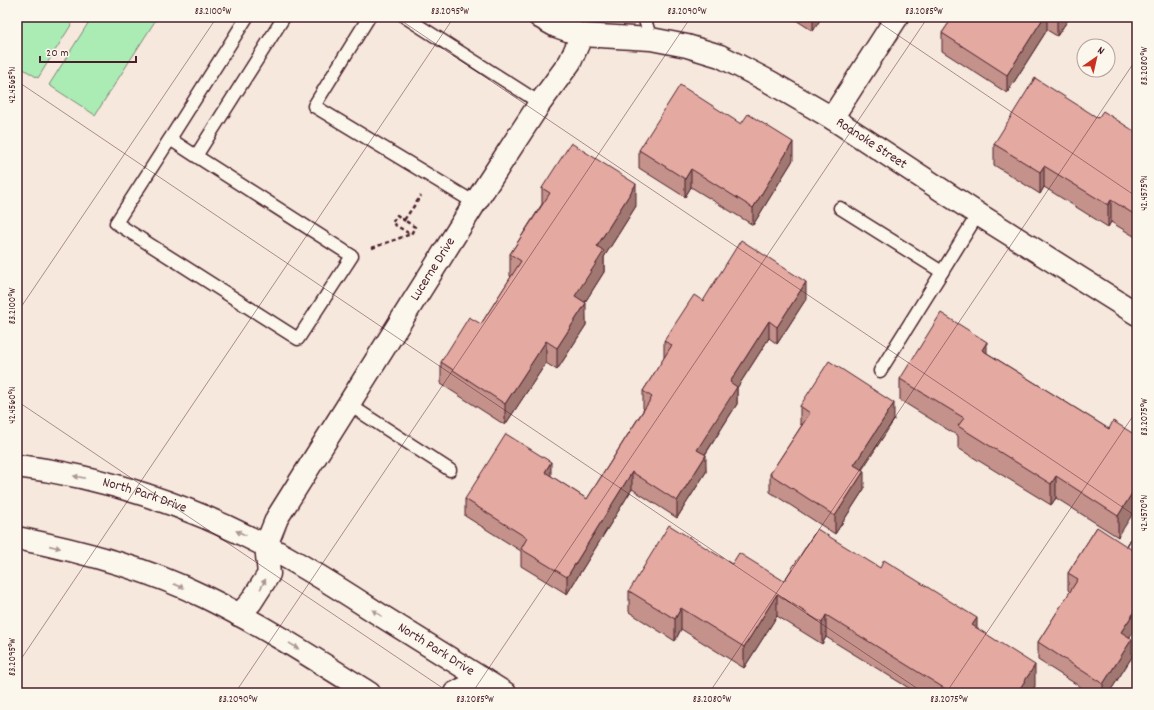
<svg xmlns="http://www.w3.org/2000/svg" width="1154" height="710" font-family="Dekko,sans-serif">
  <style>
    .green { fill: #abecb5; stroke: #7a8670 }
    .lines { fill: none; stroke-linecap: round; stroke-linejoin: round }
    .lane-casing { stroke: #4a1f2b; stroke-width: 15 }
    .street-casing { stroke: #4a1f2b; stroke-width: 25 }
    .path { stroke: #4a1f2b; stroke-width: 2.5; stroke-dasharray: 4 3; stroke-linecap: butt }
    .lane { stroke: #fbf7ec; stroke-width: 12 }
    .street { stroke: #fbf7ec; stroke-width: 22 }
    .wall { fill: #c4928b; stroke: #4a1f2b }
    .shaded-wall { fill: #a07771; stroke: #4a1f2b }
    .building { fill: #e4aaa2; stroke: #4a1f2b }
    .oneway { fill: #ab9695 }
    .ticks { fill: none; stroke: #4a1f2b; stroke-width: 1; stroke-opacity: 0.45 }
    .labels { text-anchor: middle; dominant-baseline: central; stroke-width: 3.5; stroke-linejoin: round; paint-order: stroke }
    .street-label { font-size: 14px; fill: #4a1f2b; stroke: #fbf7ec }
    .neatline { fill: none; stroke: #4a1f2b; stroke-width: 1.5 }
    .ticks-label { font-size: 10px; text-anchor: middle; fill: #4a1f2b }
  </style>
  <rect width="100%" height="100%" fill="#f6e8dd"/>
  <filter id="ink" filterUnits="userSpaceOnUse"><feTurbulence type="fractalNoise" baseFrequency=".025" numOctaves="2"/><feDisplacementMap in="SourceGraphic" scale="8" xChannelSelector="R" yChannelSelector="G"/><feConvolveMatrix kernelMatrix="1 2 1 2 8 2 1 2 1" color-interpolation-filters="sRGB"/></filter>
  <g filter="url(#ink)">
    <g class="green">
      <path d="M17,17H76L38,78L17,65Z"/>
      <path d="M92,17H154L157,18L95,115L49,85Z"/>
    </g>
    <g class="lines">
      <defs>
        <g id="lane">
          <path d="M369,17L314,106L475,203"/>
          <path d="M405,17L540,103"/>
          <path d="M644,17L651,39"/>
          <path d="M166,145L247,17"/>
          <path d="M196,156L170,139L116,223L298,339L352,256L196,156L284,17"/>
          <path d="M840,208L942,272L978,214"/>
          <path d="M880,371L942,272"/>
          <path d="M348,404L450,470"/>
          <path d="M1132,551L1137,542"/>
        </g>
        <g id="street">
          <path id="s1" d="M540,17L556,26L582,35L651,39L687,46L720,56L770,82L832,118L978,214L1137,314"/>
          <path d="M832,118L897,17"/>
          <path id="s2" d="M17,466C103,476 190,506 266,546C307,567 346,593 385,618C425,643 465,668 505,693"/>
          <path d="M17,538C81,551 146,568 205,597C262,625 315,659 369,693"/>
          <path id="s3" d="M239,615L251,602L269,574L266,545L277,518L475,203L540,103L570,62L582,35"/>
          <path d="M455,693L483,679"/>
        </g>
      </defs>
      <use href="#lane" class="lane-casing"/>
      <use href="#street" class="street-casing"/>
      <g class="path">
        <path d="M405,221L397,215L392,223L410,234"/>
        <path d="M372,248L411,234L415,227L404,220L421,196"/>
      </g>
      <use href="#lane" class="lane"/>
      <use href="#street" class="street"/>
    </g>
    <g class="wall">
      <path d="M791,17H822L813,31Z"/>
      <path d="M953,17H1070L1057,36L1047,30L1007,93L942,51V33Z"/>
      <path d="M1098,118L1137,133V238L1111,222L1108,227L1044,187L1040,194L994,165V144Z"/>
      <path d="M639,150L793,160L753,225L691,187L685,197L639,168Z"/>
      <path d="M542,188L636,206L604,257V272L585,302L586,325L557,370L546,363L505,425L441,384V362L481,324L511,277L510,276V254L542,204Z"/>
      <path d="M806,299L777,344L769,338L737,388V404L705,455L706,472L677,518L632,489L567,594L521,566V551L465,516V499L551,476L587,499L644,409L643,408V391L664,358V341L703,301Z"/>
      <path d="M987,353L1109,429L1137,436L1118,537L1056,498L1051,505L958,448V436L900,400V379Z"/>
      <path d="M800,406L894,420L862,470L864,489L835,534L770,492V474L802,425L800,424Z"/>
      <path d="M1097,527L1130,637L1132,657L1109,693H1090L1038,660V642L1070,592L1068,590V573Z"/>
      <path d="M732,564L784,581L977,628L1035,686L1031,693H917L826,637L822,644L777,616L744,668L681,629L675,641L629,612V591Z"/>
    </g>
    <g class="shaded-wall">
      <path d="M813,17H822L813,31Z"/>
      <path d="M1044,17H1047V30L1007,93V75Z"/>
      <path d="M1058,17H1070L1057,36V19Z"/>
      <path d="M793,142V160L753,225V208Z"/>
      <path d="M1044,166V187L1040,194V172Z"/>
      <path d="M691,169V187L685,197V179Z"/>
      <path d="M636,184V206L604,257V272L575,318V296L597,246Z"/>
      <path d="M1111,200V222L1108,227V205Z"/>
      <path d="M806,282V299L777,344V327Z"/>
      <path d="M586,303V325L557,370V348Z"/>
      <path d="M769,321V338L737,388V404L697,467V450L730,382Z"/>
      <path d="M546,341V363L505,425V404Z"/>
      <path d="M987,342V364L982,350Z"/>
      <path d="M894,403V420L854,482V465Z"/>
      <path d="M706,455V472L677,518V501Z"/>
      <path d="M551,462V479L545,472Z"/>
      <path d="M864,471V489L835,534V516Z"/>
      <path d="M632,472V489L567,594V577Z"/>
      <path d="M1056,476V498L1051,505V484Z"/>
      <path d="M1137,485V507L1118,537V516Z"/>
      <path d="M777,594V616L744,668V647Z"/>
      <path d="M681,608V629L675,641V619Z"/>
      <path d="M1137,608V626L1121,650V632Z"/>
      <path d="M826,615V637L822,644V623Z"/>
      <path d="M977,618V640L972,625Z"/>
      <path d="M1132,639V657L1109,693H1103V684Z"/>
      <path d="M1035,665V686L1031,693H1017Z"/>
    </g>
    <g class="building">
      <path d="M953,17H1044L1007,75L942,33Z"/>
      <path d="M1035,78L1098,118L1103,111L1137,133V216L1111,200L1108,205L1044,166L1040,172L994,144Z"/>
      <path d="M680,85L741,124L748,114L793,142L753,208L691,169L685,179L639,150Z"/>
      <path d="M571,143L636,184L597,246L604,251L575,296L586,303L557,348L546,341L505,404L441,362L469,317L481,324L521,261L510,254L550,193L542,188Z"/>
      <path d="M741,240L806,282L777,327L769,321L730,382L737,387L697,450L706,455L677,501L632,472L567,577L521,549L527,538L465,499L506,434L551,462L545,472L587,499L652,397L643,391L672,345L664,341L694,295L703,301Z"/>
      <path d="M941,313L987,342L982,350L1109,429L1113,421L1137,436V485L1118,516L1056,476L1051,484L958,426L964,418L900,379Z"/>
      <path d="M829,361L894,403L854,465L864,471L835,516L770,474L810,413L800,406Z"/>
      <path d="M669,525L732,564L739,553L784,581L817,529L880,568L884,560L977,618L972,625L1035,665L1017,693H952L826,615L822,623L777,594L744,647L681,608L675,619L629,591Z"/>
      <path d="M1097,527L1137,553V608L1121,632L1132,639L1103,684L1038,642L1078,579L1068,573Z"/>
    </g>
    <defs><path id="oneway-solid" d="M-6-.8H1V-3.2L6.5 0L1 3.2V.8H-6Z"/></defs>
    <g class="oneway">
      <use href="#oneway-solid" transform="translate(79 477) rotate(-169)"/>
      <use href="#oneway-solid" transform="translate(241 533) rotate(-155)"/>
      <use href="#oneway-solid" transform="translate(55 547) rotate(13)"/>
      <use href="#oneway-solid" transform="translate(263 584) rotate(-62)"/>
      <use href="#oneway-solid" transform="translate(179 586) rotate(23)"/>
      <use href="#oneway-solid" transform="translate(377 613) rotate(-147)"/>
      <use href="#oneway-solid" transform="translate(294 646) rotate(32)"/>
    </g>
  </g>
  <path class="ticks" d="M396,17L1137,517M871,17L1137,197M17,81L924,693M17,313L217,17M17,401L450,693M17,665L454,17M235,693L691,17M472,693L928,17M709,693L1137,58M946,693L1137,410"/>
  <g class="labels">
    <g class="street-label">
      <text stroke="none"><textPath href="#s1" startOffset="361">Roanoke Street</textPath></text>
      <text stroke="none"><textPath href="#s3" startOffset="403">Lucerne Drive</textPath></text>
      <text stroke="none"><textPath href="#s2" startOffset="131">North Park Drive</textPath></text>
      <text stroke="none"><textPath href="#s2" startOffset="462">North Park Drive</textPath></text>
    </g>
  </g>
  <rect width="1154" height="710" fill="none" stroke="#fbf7ec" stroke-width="44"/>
  <g transform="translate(1096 58) rotate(34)"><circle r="19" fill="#fbf7ec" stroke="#b4a19f"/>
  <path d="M0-3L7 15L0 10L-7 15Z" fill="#c8321e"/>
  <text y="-6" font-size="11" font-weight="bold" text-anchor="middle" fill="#4a1f2b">N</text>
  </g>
  <path d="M40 56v6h96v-6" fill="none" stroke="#4a1f2b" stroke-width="2"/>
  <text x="46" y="56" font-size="12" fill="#4a1f2b" stroke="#fbf7ec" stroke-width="3" paint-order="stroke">20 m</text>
  <rect x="22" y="22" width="1110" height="666" class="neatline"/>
  <g class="ticks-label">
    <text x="213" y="14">83.2100°W</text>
    <text x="450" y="14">83.2095°W</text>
    <text x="687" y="14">83.2090°W</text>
    <text x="924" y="14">83.2085°W</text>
    <text transform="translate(1143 66) rotate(-90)" y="4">83.2080°W</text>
    <text transform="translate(11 85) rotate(-90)" y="4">42.4565°N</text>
    <text transform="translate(1143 193) rotate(-90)" y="4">42.4575°N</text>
    <text transform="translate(11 306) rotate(-90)" y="4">83.2100°W</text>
    <text transform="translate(11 405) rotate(-90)" y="4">42.4560°N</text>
    <text transform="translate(1143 417) rotate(-90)" y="4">83.2075°W</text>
    <text transform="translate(1143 513) rotate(-90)" y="4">42.4570°N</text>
    <text transform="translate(11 657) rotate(-90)" y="4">83.2095°W</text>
    <text x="238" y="702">83.2090°W</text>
    <text x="475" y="702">83.2085°W</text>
    <text x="712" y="702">83.2080°W</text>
    <text x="949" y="702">83.2075°W</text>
  </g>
</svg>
